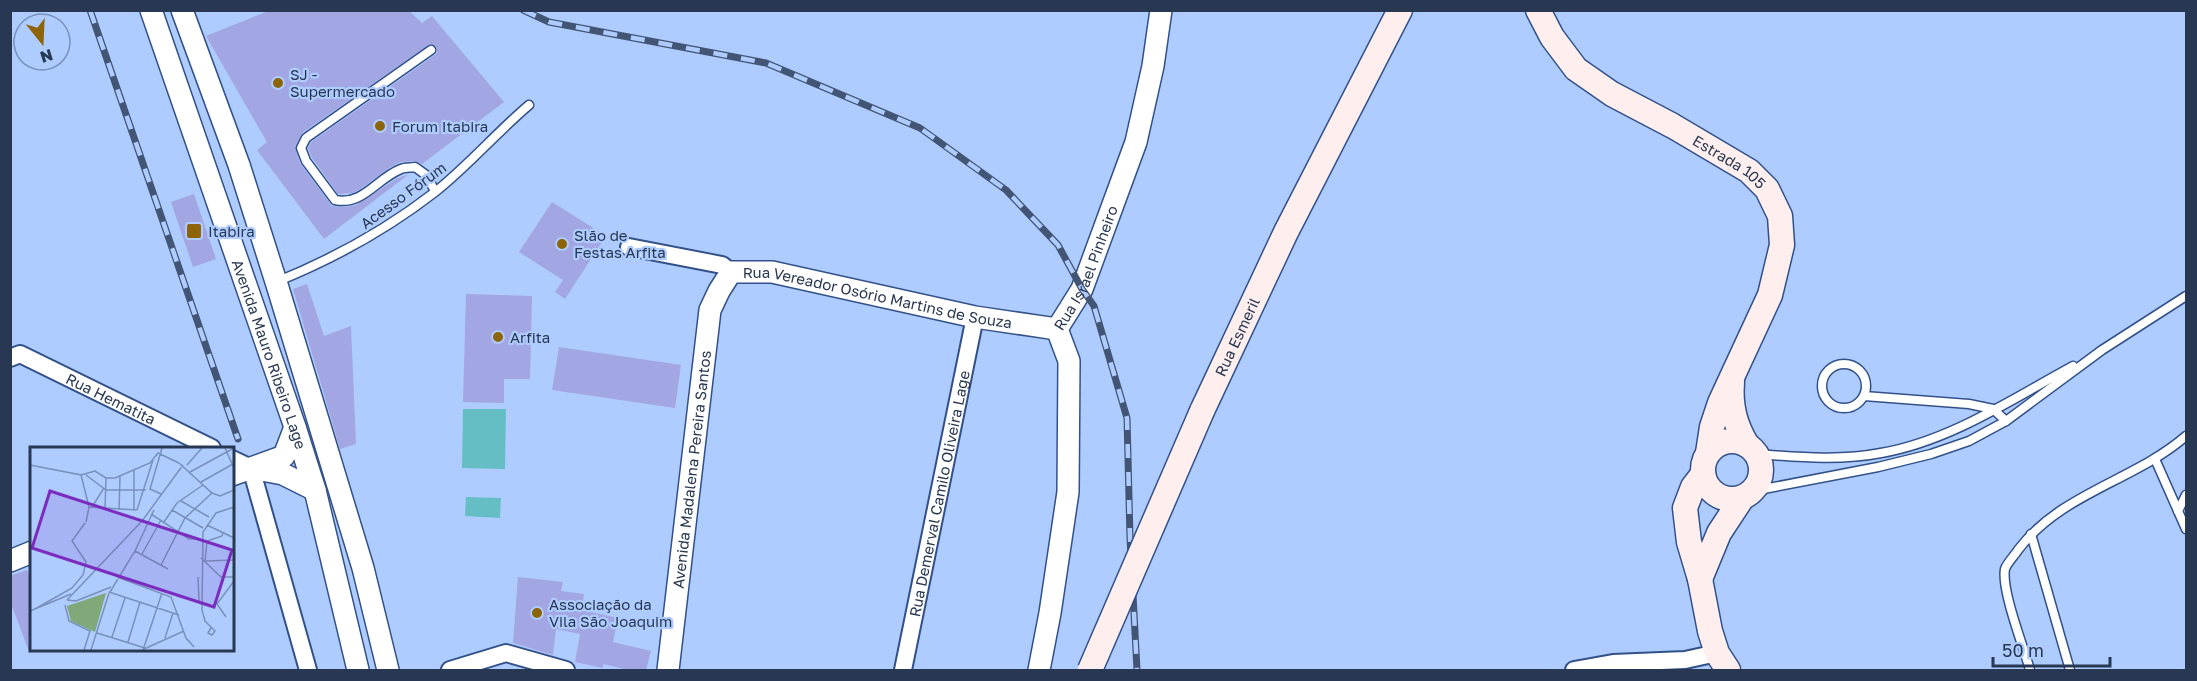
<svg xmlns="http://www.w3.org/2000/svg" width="2197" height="681" font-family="'Golos Text',sans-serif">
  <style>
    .water { fill: #64bec4 }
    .building { fill: #a2a6e2 }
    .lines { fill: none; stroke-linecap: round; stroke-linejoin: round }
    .service-casing { stroke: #325189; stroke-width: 11 }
    .minor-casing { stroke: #325189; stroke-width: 20 }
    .tertiary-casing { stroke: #325189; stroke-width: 24 }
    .secondary-casing { stroke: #325189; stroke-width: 27 }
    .service { stroke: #fff; stroke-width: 8 }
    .minor { stroke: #fff; stroke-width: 16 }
    .tertiary { stroke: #fff; stroke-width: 21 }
    .secondary { stroke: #feefee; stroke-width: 24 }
    .rail-casing { stroke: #435574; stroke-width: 7 }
    .rail { stroke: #aeccff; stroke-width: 4.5; stroke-dasharray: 14; stroke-linecap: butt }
    .secondary-bridge-casing { stroke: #325189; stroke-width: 27; stroke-linecap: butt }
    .secondary-bridge { stroke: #feefee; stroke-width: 24 }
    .poi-dot { fill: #8d6508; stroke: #aeccff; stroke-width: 2 }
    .labels { text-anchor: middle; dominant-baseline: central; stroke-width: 4.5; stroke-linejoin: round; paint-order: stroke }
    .poi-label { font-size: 15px; fill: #293852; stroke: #aeccff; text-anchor: start }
    .street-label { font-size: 15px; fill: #293852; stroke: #aeccff }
    .inset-road { fill: none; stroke: #7991ba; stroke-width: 1.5 }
    .view { fill: #7b2cbf; fill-opacity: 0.15; stroke: #7b2cbf; stroke-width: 3 }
    .inset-edge { fill: none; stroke: #293852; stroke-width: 3 }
  </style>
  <rect width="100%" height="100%" fill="#aeccff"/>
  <g class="water">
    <path d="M463,409H506L505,469L462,468Z"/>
    <path d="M466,497L501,498L500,518L465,516Z"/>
  </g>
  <g class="building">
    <path d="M271,10H408L422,23L432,16L504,102L422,164L416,161L400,162L389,168L359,190L352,193L338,194L312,158L308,148L311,142L435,55L437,52L436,47L430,44L302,133L295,147L300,163L332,206L345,207L356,205L396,179L409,174L324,239L257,150L267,142L206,36Z"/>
    <path d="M194,194L216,259L193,267L171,202Z"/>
    <path d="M552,202L606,236L565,299L555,292L563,280L519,252Z"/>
    <path d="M307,284L324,336L351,326L356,444L340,449L293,289Z"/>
    <path d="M466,294L532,296L530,379H504V403L463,402Z"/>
    <path d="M559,347L681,365L675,408L552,390Z"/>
    <path d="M27,570L32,583L30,654L10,601V576Z"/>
    <path d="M518,577L563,582L561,591L584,594L582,610L618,618L613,642L651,651L646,670H629L603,664V668L575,662L580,634L556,629L553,655L513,643Z"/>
  </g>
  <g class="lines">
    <defs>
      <g id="service">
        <path d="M431,50L306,138L301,148L306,161L335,200C363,206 377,178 401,169C405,167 411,168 415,167L426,175L435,191"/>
        <path d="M276,282C333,259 386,230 435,192C468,166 496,133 529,105"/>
        <circle cx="1844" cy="386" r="22"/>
        <path d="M1864,396L1969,404L1993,409L2006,421"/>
        <path d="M1757,454C1798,457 1840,461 1881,453C1950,441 2012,399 2073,366"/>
        <path d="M2155,459L2186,529"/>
        <path d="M1753,491L1878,467L1931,454L1969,441L2006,421L2102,350L2186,296"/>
        <path d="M2178,511L2186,495"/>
        <path d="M2031,534L2070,670"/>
        <path d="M2030,670C2024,648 2001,590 2005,569C2007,563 2015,555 2018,550C2061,493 2134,481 2186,436"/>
      </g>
      <g id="minor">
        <path d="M629,247L722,265L731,272"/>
        <path id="s1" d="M10,358L20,354L212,448"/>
        <path d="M232,459L251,468L308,670"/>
        <path d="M450,670L506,653L566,670"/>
        <path id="s2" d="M903,670L975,317"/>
        <path d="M1574,670L1613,663L1685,660L1717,653"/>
      </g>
      <g id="tertiary">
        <path id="s3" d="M151,10L295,427L315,490L358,670"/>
        <path d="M182,10L239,165L278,288L363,568L388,670"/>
        <path id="s4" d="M1057,329L1082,289L1136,142L1153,66L1161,10"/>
        <path d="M251,468L283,474L315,490"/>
        <path d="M232,475L284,456L295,427"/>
        <path d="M10,561L32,552"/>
        <path id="s5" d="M668,670L710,310L719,291L731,272H772L975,317L1057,329"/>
        <path d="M1039,670L1050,613L1068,492L1069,361L1057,329"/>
      </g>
      <g id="secondary">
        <path id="s6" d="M1538,10L1552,37L1576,69L1612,94L1673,126L1749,171L1767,189L1780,216L1782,245L1770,295L1720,403L1712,427L1708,453"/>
        <path d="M1732,382C1730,406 1735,425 1747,445"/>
        <path id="s7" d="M1202,411L1286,232L1400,10"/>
        <circle cx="1732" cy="470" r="29"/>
        <path d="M1703,474L1693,487L1685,508L1689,542L1700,579L1710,631L1717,653L1728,670"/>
        <path d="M1700,579L1719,533L1742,498"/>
      </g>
    </defs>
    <use href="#service" class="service-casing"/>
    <use href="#minor" class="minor-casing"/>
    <use href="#tertiary" class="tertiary-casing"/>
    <use href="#secondary" class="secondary-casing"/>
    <use href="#service" class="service"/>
    <use href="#minor" class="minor"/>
    <use href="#tertiary" class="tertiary"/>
    <use href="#secondary" class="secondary"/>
    <defs>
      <g id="rail">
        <path d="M90,10L238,439"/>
        <path d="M523,10L549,22L766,63L920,128L1006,190L1058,245L1082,289L1094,306L1127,418L1130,538L1137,670"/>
      </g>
    </defs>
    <use href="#rail" class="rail-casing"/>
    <use href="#rail" class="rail"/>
    <defs>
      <path id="secondary-bridge" d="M1090,670L1202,411"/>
    </defs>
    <use href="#secondary-bridge" class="secondary-bridge-casing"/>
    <use href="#secondary-bridge" class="secondary-bridge"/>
  </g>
  <g class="poi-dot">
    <circle cx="278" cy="83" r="6"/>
    <circle cx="380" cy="126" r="6"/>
    <rect x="186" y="223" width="16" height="16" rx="3"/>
    <circle cx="562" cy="244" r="6"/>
    <circle cx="498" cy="337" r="6"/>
    <circle cx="537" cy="613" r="6"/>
  </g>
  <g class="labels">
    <g class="poi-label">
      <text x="290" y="74">SJ -<tspan x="290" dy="17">Supermercado</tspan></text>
      <text x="392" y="126">Forum Itabira</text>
      <text x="208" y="231">Itabira</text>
      <text x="574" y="235">Slão de<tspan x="574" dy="17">Festas Arfita</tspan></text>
      <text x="510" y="337">Arfita</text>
      <text x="549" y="604">Associação da<tspan x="549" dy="17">Vila São Joaquim</tspan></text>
    </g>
    <g class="street-label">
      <text stroke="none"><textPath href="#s6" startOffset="250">Estrada 105</textPath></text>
      <text transform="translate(403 195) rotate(-36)">Acesso Fórum</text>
      <text stroke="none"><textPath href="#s4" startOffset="68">Rua Israel Pinheiro</textPath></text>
      <text stroke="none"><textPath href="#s5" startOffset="555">Rua Vereador Osório Martins de Souza</textPath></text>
      <text stroke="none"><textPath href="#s7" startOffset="82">Rua Esmeril</textPath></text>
      <text stroke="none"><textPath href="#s3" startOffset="364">Avenida Mauro Ribeiro Lage</textPath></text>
      <text stroke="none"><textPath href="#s1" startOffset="112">Rua Hematita</textPath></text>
      <text stroke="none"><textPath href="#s5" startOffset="202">Avenida Madalena Pereira Santos</textPath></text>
      <text stroke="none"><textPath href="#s2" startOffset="180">Rua Demerval Camilo Oliveira Lage</textPath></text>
    </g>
  </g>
  <g transform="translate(30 447)">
    <rect width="204" height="204" fill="#aeccff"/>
    <path d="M76,146L65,185L41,174L37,159Z" fill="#7fa978"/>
    <path class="inset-road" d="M195,1L204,21M149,16L182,46L190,49L204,43M0,18L51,28L59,60L56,75M157,18L172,1M160,25L204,1M51,28L65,24L76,31H85L120,16L128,6L149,16M56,28L76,43H116M171,35L203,17M131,47L120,42L132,1M151,54L179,70M59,60L107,63L123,13M62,60L74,41M75,62L76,31M89,63L90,29M104,63V22M142,63L173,81M121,67L159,92H170M134,75L147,56L173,38M177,78L204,91M105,104L138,122M112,107L131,73M171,111L191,130H204M175,114L177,94L192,89L193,86M176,114L204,113M131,118L155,71L182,46M87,130L141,150L156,191L164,200M168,130L169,155M79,145L149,168M80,145L105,104L124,63M37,153L46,154L81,140M37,153L112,74L153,18M35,158L39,174L60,184L54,203M5,162L42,141L53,128L56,115L42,94L55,76M0,164L41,147M196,170L187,157L204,134M181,181L178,186L182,188L185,184L175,174L172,163L173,85L186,66L204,60M67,186L115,201M82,190L95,151M135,191L143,166M98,195L110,155M114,202L154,184M61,203L79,146M113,203L132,146"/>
    <path class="view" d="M20,44L202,103L184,160L2,101Z"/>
    <rect width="204" height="204" class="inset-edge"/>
  </g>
  <rect width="2197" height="681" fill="none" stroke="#293852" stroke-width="24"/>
  <g transform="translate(42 42) rotate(162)"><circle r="28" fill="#aeccff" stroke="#7991ba" stroke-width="1.5"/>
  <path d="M0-4.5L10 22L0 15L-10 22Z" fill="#8d6508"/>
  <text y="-9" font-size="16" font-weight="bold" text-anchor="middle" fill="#293852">N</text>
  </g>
  <path d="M1993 657v9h117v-9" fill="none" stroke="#293852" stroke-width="3"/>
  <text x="2002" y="657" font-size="18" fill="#293852" stroke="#aeccff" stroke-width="4.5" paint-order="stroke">50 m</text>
</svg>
